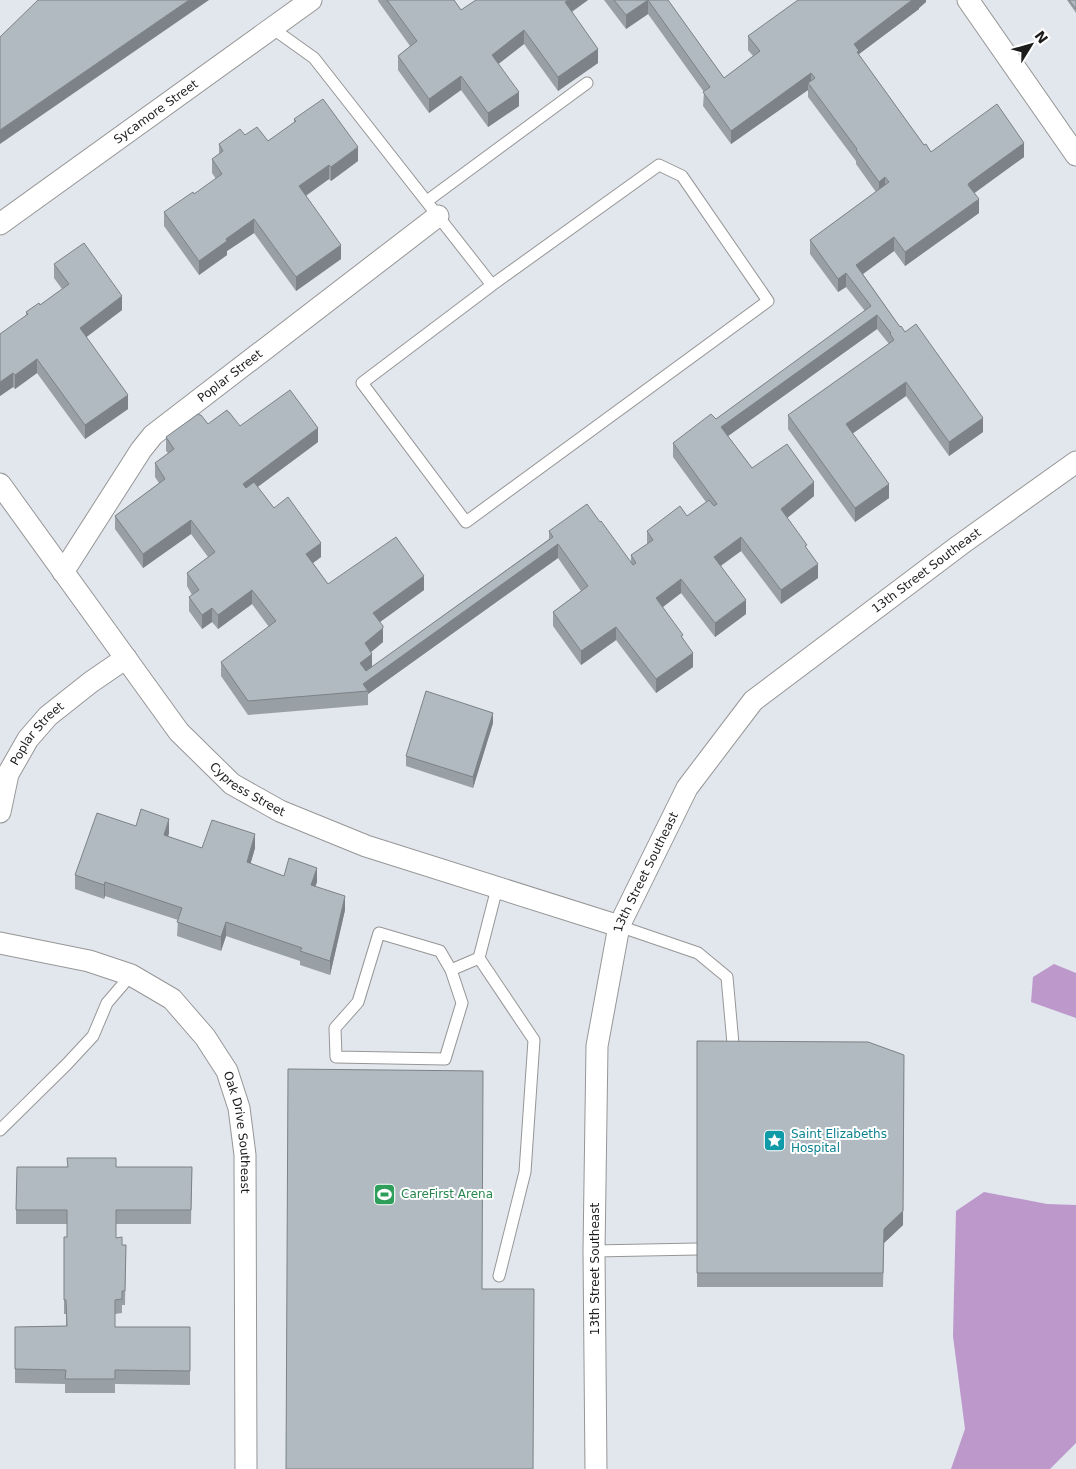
<svg xmlns="http://www.w3.org/2000/svg" width="1076" height="1469" font-family="'DejaVu Sans',sans-serif">
  <style>
    .forest { fill: #bc98cb }
    .lines { fill: none; stroke-linecap: round; stroke-linejoin: round }
    .service-casing { stroke: #969696; stroke-width: 13 }
    .minor-casing { stroke: #969696; stroke-width: 23 }
    .service { stroke: #fff; stroke-width: 11 }
    .minor { stroke: #fff; stroke-width: 21 }
    .wall { fill: #98a0a6 }
    .shaded-wall { fill: #7c8287 }
    .building { fill: #b1bac1; stroke: #7c8287 }
    .labels { text-anchor: middle; dominant-baseline: central; stroke-width: 4; stroke-linejoin: round; paint-order: stroke }
    .street-label { font-size: 12px; fill: #1c1c1c; stroke: #fff }
    .culture-label { font-size: 12px; fill: #0d838f; stroke: #fff; text-anchor: start }
    .leisure-label { font-size: 12px; fill: #27864d; stroke: #fff; text-anchor: start }
  </style>
  <rect width="100%" height="100%" fill="#e2e6ed"/>
  <g class="forest">
    <path d="M1054,964L1076,973V1018L1031,1002L1033,977Z"/>
    <path d="M984,1192L1047,1204L1076,1205V1443L1050,1469H951L965,1429L953,1336L956,1211Z"/>
  </g>
  <g class="lines">
    <defs>
      <g id="service">
        <path d="M272,28L314,58L492,285L659,165L682,176L768,301L466,522L362,383L492,285"/>
        <path d="M427,201L587,83"/>
        <path d="M497,888L479,958L534,1040L525,1172L499,1276"/>
        <path d="M619,926L698,953L727,977L734,1055"/>
        <path d="M451,970L462,1003L445,1059L336,1057L335,1028L358,1002L379,933L440,951L451,970L479,958"/>
        <path d="M0,1130L67,1064L93,1036L107,1003L131,975"/>
        <path d="M594,1251L697,1249"/>
      </g>
      <g id="minor">
        <path d="M968,0L1076,155"/>
        <path id="s1" d="M0,224L311,0"/>
        <path id="s2" d="M0,484L179,732L232,784L280,811L366,846L619,926"/>
        <path id="s3" d="M63,572L141,450L153,435L438,216"/>
        <path id="s4" d="M0,812L8,774L28,739L48,716L91,682L126,658"/>
        <path id="s5" d="M0,943L89,961L131,975L172,999L205,1037L227,1071L239,1108L245,1155L246,1469"/>
        <path id="s6" d="M596,1469L594,1251L597,1046L619,926L687,788L753,701L960,545L1076,462"/>
      </g>
    </defs>
    <use href="#service" class="service-casing"/>
    <use href="#minor" class="minor-casing"/>
    <use href="#service" class="service"/>
    <use href="#minor" class="minor"/>
  </g>
  <g class="wall">
    <path d="M378,0H454L461,10L476,0H588L572,12L598,63L558,91L524,44L498,64L519,106L488,127L461,90L429,113L398,70V56L410,46L378,1Z"/>
    <path d="M604,0H668L724,78L753,56L748,50V36L926,0V2L919,8V9L859,54V55L924,145L931,152L1024,157L974,193L979,213L905,266L894,251L863,274L900,327L983,432L949,456L906,396L852,434L889,498L855,522L788,429V415L889,344L877,329L728,436L752,468L814,496L787,518L807,549L818,578L781,604L741,551L721,566L746,614L715,637L681,593L663,607L683,639L693,667L656,693L616,640L581,665L553,626V612L581,591L558,558L368,694V705L248,715L221,676V662L269,627L252,604L218,629L212,622L202,629L189,611V597L192,595L187,586V573L208,557L191,534L143,568L115,529V516L159,483L155,477V463L168,453L166,451V437L208,424L240,426L318,442L257,487L274,508L321,557L313,563L328,584L424,590L380,622L383,642L371,652L372,667L549,539V531L600,522L631,563V555L647,544V531L687,516L706,502L673,457V443L716,419L865,311L846,287L838,292L810,254V240L876,192L856,164V161L808,97V90L731,144L703,106L704,92L648,14L626,29Z"/>
    <path d="M1067,0H1076V13Z"/>
    <path d="M294,119L358,161L331,181L329,179L306,196L341,259L296,291L254,233L227,251V255L199,275L164,226V212L194,194L216,179L212,173V159L219,154V144L245,135L268,141L294,123Z"/>
    <path d="M54,264L122,310L86,337L128,409L85,439L37,373L15,389L13,387L0,396L26,315V312L40,305L62,289L54,278Z"/>
    <path d="M493,723L473,788L406,766V756Z"/>
    <path d="M136,826L169,833L168,837L202,848H255L250,864L284,876L317,882L315,886L345,910L330,975L300,965V961L226,936L221,951L177,936L178,920L105,896L104,899L75,889V875Z"/>
    <path d="M697,1041L903,1225L884,1243L883,1287H697Z"/>
    <path d="M116,1167H192L191,1224H116V1238L122,1245H126L125,1305H122V1313L115,1314V1327H190V1385L115,1384V1393H65V1384L15,1383V1327L66,1326V1314H64V1254L67,1237V1224H16V1210Z"/>
  </g>
  <g class="shaded-wall">
    <path d="M189,0H209L0,144V130Z"/>
    <path d="M569,0H588L565,16V2Z"/>
    <path d="M648,0V14L626,29V15Z"/>
    <path d="M912,0H926V2L919,8V9L859,54V65L854,44Z"/>
    <path d="M524,30V44L492,69V55Z"/>
    <path d="M598,49V63L558,91V77Z"/>
    <path d="M811,73V88L808,83V90L731,144V131Z"/>
    <path d="M461,76V90L429,113V99Z"/>
    <path d="M519,92V106L488,127V113Z"/>
    <path d="M1024,143V157L969,197L968,185L969,183Z"/>
    <path d="M358,147V161L331,181V167Z"/>
    <path d="M329,165V179L299,200V186Z"/>
    <path d="M885,177V191L879,196V182Z"/>
    <path d="M979,199V213L905,266V252Z"/>
    <path d="M254,219V233L227,251V255L199,275V261L226,239Z"/>
    <path d="M894,237V251L856,279V265Z"/>
    <path d="M341,245V259L296,291V277Z"/>
    <path d="M846,273V287L838,292V279Z"/>
    <path d="M122,296V310L80,342V328Z"/>
    <path d="M877,315V329L721,441V427Z"/>
    <path d="M37,359V373L15,389V375Z"/>
    <path d="M13,373V387L0,396V382Z"/>
    <path d="M906,382V396L846,438V424Z"/>
    <path d="M128,395V409L85,439V425Z"/>
    <path d="M983,418V432L949,456V442Z"/>
    <path d="M318,428V442L243,498V484Z"/>
    <path d="M814,482V496L781,523V509Z"/>
    <path d="M889,484V498L855,522V508Z"/>
    <path d="M191,520V534L143,568V554Z"/>
    <path d="M741,537V551L714,570V557Z"/>
    <path d="M321,543V557L306,568V554Z"/>
    <path d="M558,544V558L368,694V691L363,684Z"/>
    <path d="M818,564V578L781,604V590Z"/>
    <path d="M424,576V590L373,627V613Z"/>
    <path d="M681,579V593L656,612V598Z"/>
    <path d="M252,590V604L218,629V615Z"/>
    <path d="M746,600V614L715,637V623Z"/>
    <path d="M212,608V622L202,629V615Z"/>
    <path d="M616,627V640L581,665V651Z"/>
    <path d="M383,628V642L365,657V643Z"/>
    <path d="M693,653V667L656,693V679Z"/>
    <path d="M372,654V668L360,677V663Z"/>
    <path d="M493,713V723L473,788V777Z"/>
    <path d="M169,819V833L164,849V835Z"/>
    <path d="M255,834V848L247,876V862Z"/>
    <path d="M317,868V882L311,899V885Z"/>
    <path d="M105,882V896L104,899V885Z"/>
    <path d="M345,896V910L330,975V961Z"/>
    <path d="M226,922V936L221,951V937Z"/>
    <path d="M904,1055L903,1225L884,1243L883,1287L884,1229Z"/>
  </g>
  <g class="building">
    <path d="M38,0H189L0,130V37Z"/>
    <path d="M387,0H454L461,10L476,0H569L565,2L598,49L558,77L524,30L492,55L519,92L488,113L461,76L429,99L398,56L417,41Z"/>
    <path d="M614,0H668L724,78L760,51L748,36L798,0H912L854,44L859,51L857,52L924,145L926,144L931,152L997,104L1024,143L969,183L968,185L979,199L905,252L894,237L856,265L900,327L901,326L905,332L916,324L983,418L949,442L906,382L846,424L889,484L855,508L788,415L894,340L890,334L891,333L877,315L721,427L752,468L787,444L814,482L781,509L807,545L805,546L818,564L781,590L741,537L714,557L746,600L715,623L681,579L656,598L683,635L681,636L693,653L656,679L616,627L581,651L553,612L588,586L558,544L363,684L368,691L248,701L221,662L276,621L252,590L218,615L212,608L202,615L189,597L199,590L187,573L215,552L191,520L143,554L115,516L165,479L155,463L174,449L166,437L198,414L200,415H201L208,424L227,410L228,412H229L240,426L290,390L318,428L243,484L246,488L254,482L274,508L288,497L321,543L306,554L328,584L396,537L424,576L373,613L383,626V628L365,643L372,654L360,663L366,671L553,537L549,531L587,504L600,522L601,521L633,565L636,563L631,555L653,540L647,531L680,506L687,516L709,500L714,506L717,504L673,443L711,414L716,419L871,306L846,273L838,279L810,240L889,182L885,177L879,182L856,150L857,149L808,83L815,78L811,73L731,131L703,92L710,87L648,0L626,15Z"/>
    <path d="M1069,0H1076V9Z"/>
    <path d="M323,99L358,147L331,167L329,165L299,186L341,245L296,277L254,219L226,239L227,241L199,261L164,212L193,192L194,194L222,174L212,159L223,151L219,144L240,129L245,135L257,127L268,141L296,121L294,119Z"/>
    <path d="M84,243L122,296L80,328L128,395L85,425L37,359L15,375L13,373L0,382V334L28,314L26,312L39,303L40,305L69,284L54,264Z"/>
    <path d="M426,691L493,713L473,777L406,756Z"/>
    <path d="M141,809L169,819L164,835L202,848L212,820L255,834L247,862L284,876L289,858L317,868L311,885L345,896L330,961L300,951L302,948L226,922L221,937L177,922L182,908L105,882L104,885L75,875L97,813L136,826Z"/>
    <path d="M697,1041L868,1042L904,1055L903,1211L884,1229L883,1273H697Z"/>
    <path d="M288,1069L483,1071L482,1289H534L533,1469H286Z"/>
    <path d="M67,1158H116V1167H192L191,1210H116V1238L122,1237V1245H126L125,1291H122V1299L115,1300V1327H190V1371L115,1370V1379H65L66,1370L15,1369V1327L67,1326L66,1300H64V1237H67V1210H16L17,1167H68Z"/>
  </g>
  <defs>
    <symbol id="sight-square" viewBox="-11 -11 22 22"><rect x="-9" y="-9" width="18" height="18" rx="4" fill="#0f9aa8" stroke="#fff"/><path d="M0-6L1.8-2.2L6-1.7L2.9 1.2L3.7 5.4L0 3.3L-3.7 5.4L-2.9 1.2L-6-1.7L-1.8-2.2Z" fill="#fff"/></symbol>
    <symbol id="stadium-square" viewBox="-11 -11 22 22"><rect x="-9" y="-9" width="18" height="18" rx="4" fill="#2e9e5b" stroke="#fff"/><path d="M0-5a6.5 5 0 1 0 0 10a6.5 5 0 1 0 0-10ZM-3.5-1.8h7v3.6h-7Z" fill="#fff"/></symbol>
  </defs>
  <g fill-rule="evenodd">
    <use href="#sight-square" x="762" y="1128" width="25" height="25"/>
    <use href="#stadium-square" x="372" y="1182" width="25" height="25"/>
  </g>
  <g class="labels">
    <g class="street-label">
      <text stroke="none"><textPath href="#s1" startOffset="192">Sycamore Street</textPath></text>
      <text stroke="none"><textPath href="#s3" startOffset="261">Poplar Street</textPath></text>
      <text stroke="none"><textPath href="#s6" startOffset="1025">13th Street Southeast</textPath></text>
      <text stroke="none"><textPath href="#s4" startOffset="89">Poplar Street</textPath></text>
      <text stroke="none"><textPath href="#s2" startOffset="396">Cypress Street</textPath></text>
      <text stroke="none"><textPath href="#s6" startOffset="605">13th Street Southeast</textPath></text>
      <text stroke="none"><textPath href="#s5" startOffset="336">Oak Drive Southeast</textPath></text>
      <text transform="translate(595 1269) rotate(-90)">13th Street Southeast</text>
    </g>
    <g class="culture-label">
      <text x="791" y="1134">Saint Elizabeths<tspan x="791" dy="14">Hospital</tspan></text>
    </g>
    <g class="leisure-label">
      <text x="401" y="1194">CareFirst Arena</text>
    </g>
  </g>
  <g transform="translate(1031 45) rotate(53)" stroke="#ffffff" stroke-width="4" paint-order="stroke">
  <path d="M0-4L9 19L0 12L-9 19Z" fill="#1c1c1c"/>
  <text y="-8" font-size="14" font-weight="bold" text-anchor="middle" fill="#1c1c1c">N</text>
  </g>
</svg>
